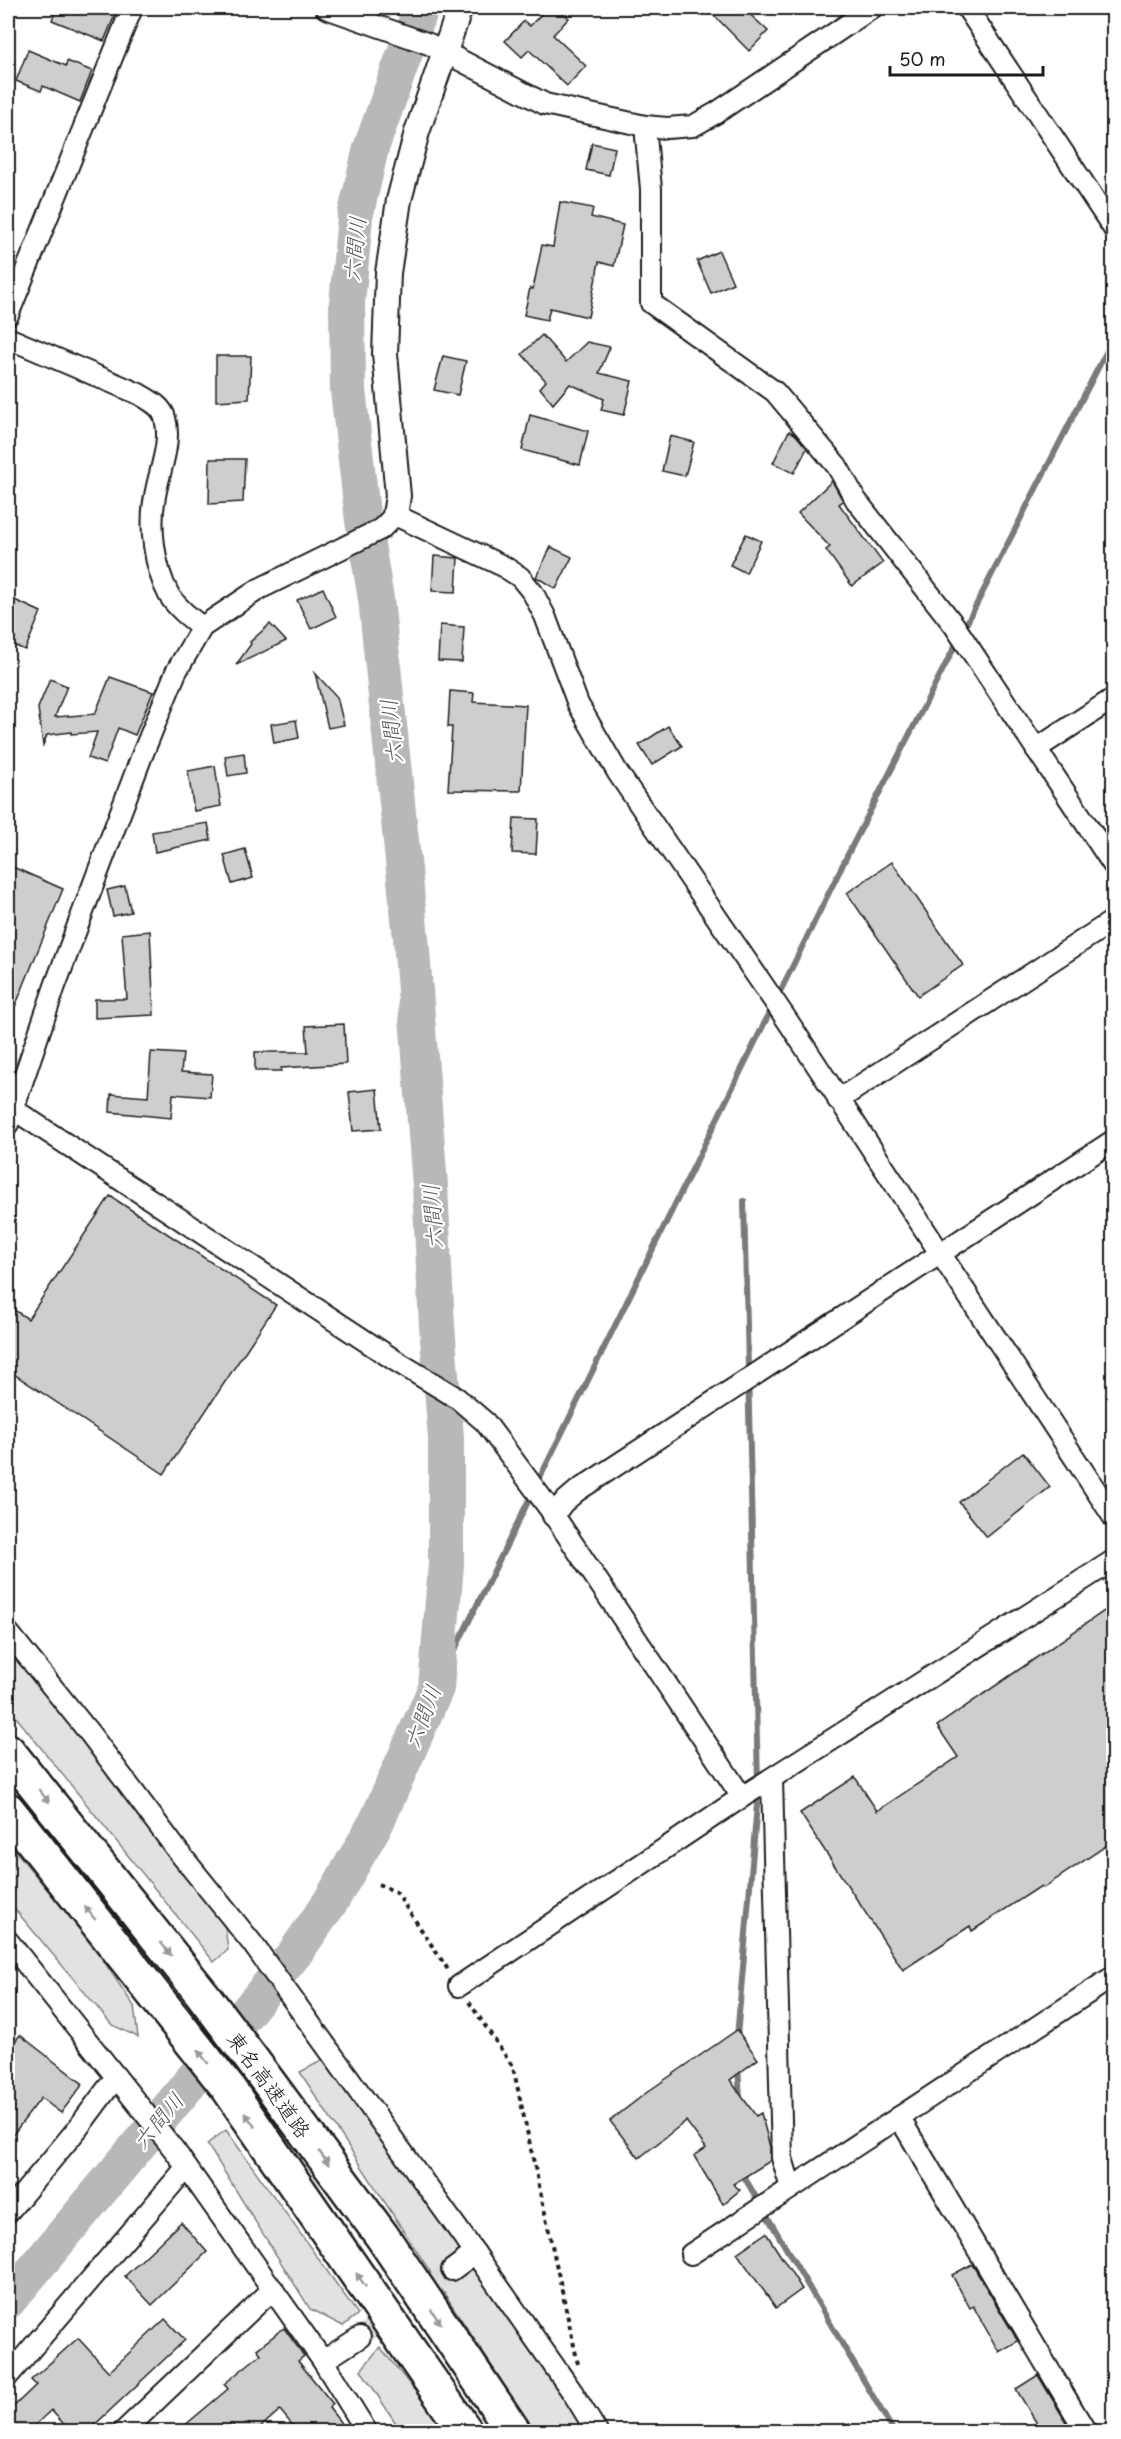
<svg xmlns="http://www.w3.org/2000/svg" width="1121" height="2439" font-family="'Playpen Sans','Klee One',sans-serif">
  <style>
    .green { fill: #e2e2e2; stroke: #7f7f7f; stroke-width: 1.5 }
    .lines { fill: none; stroke-linecap: round; stroke-linejoin: round }
    .stream { stroke: #7a7a7a; stroke-width: 6 }
    .river { stroke: #b8b8b8; stroke-width: 36 }
    .building { fill: #cecece; stroke: #1c1c1c; stroke-width: 1.5 }
    .minor-tunnel { stroke: #ddd; stroke-width: 20; stroke-dasharray: 20 10; stroke-linecap: butt }
    .minor-casing { stroke: #1c1c1c; stroke-width: 24 }
    .tertiary-casing { stroke: #1c1c1c; stroke-width: 28 }
    .motorway-casing { stroke: #1c1c1c; stroke-width: 38 }
    .path { stroke: #1c1c1c; stroke-width: 4; stroke-dasharray: 4.5 4.5; stroke-linecap: butt }
    .minor { stroke: #fff; stroke-width: 20 }
    .tertiary { stroke: #fff; stroke-width: 24 }
    .motorway { stroke: #fff; stroke-width: 33 }
    .oneway { fill: #999 }
    .labels { text-anchor: middle; dominant-baseline: central; stroke-width: 4.5; stroke-linejoin: round; paint-order: stroke }
    .street-label { font-size: 21px; fill: #1c1c1c; stroke: #fff }
    .water-label { font-size: 22px; font-style: italic; fill: #5a5a5a; stroke: #fff }
  </style>
  <rect width="100%" height="100%" fill="#fff"/>
  <filter id="ink" filterUnits="userSpaceOnUse"><feTurbulence type="fractalNoise" baseFrequency=".0167" numOctaves="2"/><feDisplacementMap in="SourceGraphic" scale="12" xChannelSelector="R" yChannelSelector="G"/><feConvolveMatrix kernelMatrix="1 2 1 2 8 2 1 2 1" color-interpolation-filters="sRGB"/></filter>
  <g filter="url(#ink)">
    <g class="green">
      <path d="M8,1647L110,1768L225,1926L228,1950L214,1962L8,1707Z"/>
      <path d="M8,1842L90,1941L134,2006L138,2037L112,2025L8,1901Z"/>
      <path d="M325,2059L591,2431H534L300,2072Z"/>
      <path d="M226,2130L358,2314L343,2326L310,2309L207,2144Z"/>
      <path d="M380,2347L439,2421L445,2431H401L361,2370Z"/>
    </g>
    <g class="lines">
      <g class="stream">
        <path d="M744,1201L758,1783"/>
        <path d="M436,1688L849,852L1114,337"/>
        <path d="M737,2037L758,1793"/>
        <path d="M738,2065L740,2100"/>
        <path d="M743,2170V2175L894,2432"/>
      </g>
      <path class="river" d="M8,2301L180,2095L295,1953L331,1901L377,1821L436,1688L446,1564V1438L437,1326L430,1186L411,938L376,599L363,521L348,390L347,304L355,217L371,148L421,8"/>
    </g>
    <g class="building">
      <path d="M57,8H118L104,41L52,20Z"/>
      <path d="M547,8H558L569,18L553,35L586,66L567,86L529,50L522,57L505,41L524,21L530,26Z"/>
      <path d="M707,8H743L768,31L749,51Z"/>
      <path d="M28,50L66,66L67,61L92,71L80,102L43,86L41,91L16,81Z"/>
      <path d="M592,143L615,148L609,175L586,170Z"/>
      <path d="M560,202L593,208L591,217L623,225L614,266L599,262L588,317L550,308L547,320L524,315L530,288L533,289L542,245L553,247Z"/>
      <path d="M719,251L733,283L711,293L697,261Z"/>
      <path d="M542,335L566,362L587,342L610,347L599,373L632,381L624,415L601,410L604,399L570,384L553,404L540,388L546,381L522,354Z"/>
      <path d="M216,356H251L249,399L216,401Z"/>
      <path d="M443,356L466,361L458,395L434,390Z"/>
      <path d="M530,415L588,431L580,465L522,450Z"/>
      <path d="M789,431L795,434L807,448L794,473L773,463Z"/>
      <path d="M670,436L694,442L685,476L662,471Z"/>
      <path d="M210,459H245L243,502L209,504Z"/>
      <path d="M832,481L843,501L839,504L883,563L852,586L826,550L830,547L798,513Z"/>
      <path d="M746,534L761,541L746,573L730,565Z"/>
      <path d="M551,547L572,557L556,589L536,577Z"/>
      <path d="M434,556L458,558L456,592L432,591Z"/>
      <path d="M323,588L336,617L311,629L297,600Z"/>
      <path d="M8,597L41,612L25,650L8,643Z"/>
      <path d="M270,624L286,641L236,665L251,644L250,642Z"/>
      <path d="M440,625L464,627L462,662L438,661Z"/>
      <path d="M315,673L337,697L344,725L328,728Z"/>
      <path d="M110,677L153,692L135,735L118,728L105,764L88,758L97,732L71,734V732L47,735L43,745L38,708L50,679L67,686L55,717L95,714Z"/>
      <path d="M450,691L474,693L473,702L526,705L521,791L448,790L452,727H448Z"/>
      <path d="M296,720L299,738L274,743L271,724Z"/>
      <path d="M668,726L682,746L652,765L639,745Z"/>
      <path d="M244,753L246,773L228,776L225,756Z"/>
      <path d="M215,766L221,806L194,811L188,771Z"/>
      <path d="M514,818L538,819L536,854L512,853Z"/>
      <path d="M208,823L211,840L155,852L152,832Z"/>
      <path d="M245,849L253,878L232,884L224,855Z"/>
      <path d="M892,862L963,965L918,996L847,893Z"/>
      <path d="M8,865L63,889L8,1024Z"/>
      <path d="M125,886L131,912L113,916L107,890Z"/>
      <path d="M150,931L154,1015L95,1018V999H127L122,934Z"/>
      <path d="M344,1024L346,1064L281,1068V1071H255V1052H308L306,1026Z"/>
      <path d="M151,1052L183,1054L181,1072L212,1074L210,1097L173,1094L171,1118L110,1112L111,1094L148,1097Z"/>
      <path d="M377,1089L381,1129L353,1131L349,1092Z"/>
      <path d="M110,1196L276,1305L164,1474L8,1370V1306L28,1319Z"/>
      <path d="M1023,1452L1050,1487L987,1537L959,1502Z"/>
      <path d="M1113,1605V1841L1043,1888L1041,1886L972,1931L970,1926L903,1970L800,1813L855,1777L877,1811L958,1757L937,1726Z"/>
      <path d="M737,2030L758,2059L730,2080L756,2116L761,2113L770,2147V2161L733,2184L740,2190L723,2204L694,2156L706,2148L686,2121L639,2158L610,2121L650,2090Z"/>
      <path d="M20,2035L83,2084L61,2113L41,2098L8,2141V2050Z"/>
      <path d="M181,2222L207,2252L152,2305L125,2276Z"/>
      <path d="M766,2233L802,2289L776,2308L737,2253Z"/>
      <path d="M972,2264L1018,2341L999,2352L973,2306L970,2308L952,2275Z"/>
      <path d="M165,2319L185,2340L87,2432H71L51,2410L28,2432H8V2412L36,2385L31,2380L78,2338L109,2372Z"/>
      <path d="M284,2328L304,2356L298,2361L333,2404L329,2408L348,2432H298L280,2410L255,2432H238L232,2424L222,2432H177L228,2389L224,2384L261,2354L257,2349Z"/>
      <path d="M1038,2375L1072,2432H1042L1016,2389Z"/>
    </g>
    <g class="lines">
      <path class="minor-tunnel" d="M360,2337L452,2270"/>
      <defs>
        <g id="minor">
          <path d="M326,8L429,44L545,104L645,126L667,128L693,126L716,113L872,8"/>
          <path d="M967,8L1114,229"/>
          <path d="M645,126L651,189V303L775,392L837,466L856,500L954,625L1114,866"/>
          <path d="M8,315L132,8"/>
          <path d="M8,338L139,394C149,400 162,406 165,418C172,443 159,471 155,496C149,526 154,567 169,595C177,608 190,618 202,627"/>
          <path d="M1036,749L1114,698"/>
          <path d="M838,1100L1114,920"/>
          <path d="M13,1109L396,1361L457,1398L485,1422L549,1508L742,1797"/>
          <path d="M8,1124L55,986L141,758L176,672L202,627L259,589L381,529L395,515L503,566L520,577L533,593L545,616L578,704L618,773L789,1023L1114,1518"/>
          <path d="M553,1516L563,1503L577,1491L1114,1140"/>
          <path d="M8,1632L91,1735L177,1850L252,1943L475,2253L573,2393L597,2432"/>
          <path d="M772,1779L782,2158L791,2188"/>
          <path d="M8,1941L175,2151L323,2361L367,2432"/>
          <path d="M459,1986L742,1797L1114,1560"/>
          <path d="M899,2117L1086,2432"/>
          <path d="M8,2212L78,2128L116,2077"/>
          <path d="M691,2254L1114,1976"/>
          <path d="M452,2270L475,2253"/>
          <path d="M323,2361L360,2337"/>
          <path d="M8,2376L186,2168"/>
          <path d="M123,2432L273,2289"/>
        </g>
        <path id="tertiary" d="M395,515L398,496L385,354L388,273L399,200L417,132L460,8"/>
        <g id="motorway">
          <path d="M8,1751L203,1995L252,2060L382,2236L514,2432"/>
          <path d="M8,1810L228,2088L466,2432"/>
        </g>
      </defs>
      <use href="#minor" class="minor-casing"/>
      <use href="#tertiary" class="tertiary-casing"/>
      <use href="#motorway" class="motorway-casing"/>
      <g class="path">
        <path d="M378,1884L396,1892L449,1971"/>
        <path d="M469,2002L513,2067L578,2364"/>
      </g>
      <use href="#minor" class="minor"/>
      <use href="#tertiary" class="tertiary"/>
      <use href="#motorway" class="motorway"/>
    </g>
    <defs><path id="oneway-solid" d="M-6-.8H1V-3.2L6.5 0L1 3.2V.8H-6Z" transform="scale(1.5)"/></defs>
    <g class="oneway">
      <use href="#oneway-solid" transform="translate(44 1796) rotate(51)"/>
      <use href="#oneway-solid" transform="translate(90 1913) rotate(-128)"/>
      <use href="#oneway-solid" transform="translate(166 1949) rotate(51)"/>
      <use href="#oneway-solid" transform="translate(203 2057) rotate(-128)"/>
      <use href="#oneway-solid" transform="translate(250 2120) rotate(-125)"/>
      <use href="#oneway-solid" transform="translate(324 2158) rotate(54)"/>
      <use href="#oneway-solid" transform="translate(361 2280) rotate(-125)"/>
      <use href="#oneway-solid" transform="translate(436 2317) rotate(56)"/>
    </g>
  </g>
  <g class="labels">
    <g class="street-label">
      <text transform="translate(270 2084) rotate(54)">東名高速道路</text>
    </g>
    <g class="water-label">
      <text transform="translate(353 249) rotate(-84)">六間川</text>
      <text transform="translate(390 732) rotate(-96)">六間川</text>
      <text transform="translate(431 1217) rotate(-94)">六間川</text>
      <text transform="translate(421 1716) rotate(-69)">六間川</text>
      <text transform="translate(157 2120) rotate(-50)">六間川</text>
    </g>
  </g>
  <rect width="1121" height="2439" fill="none" stroke="#fff" stroke-width="30"/>
  <rect x="15" y="15" width="1091" height="2409" fill="none" stroke="#1c1c1c" stroke-width="2" filter="url(#ink)"/>
  <path d="M890 66v9h153v-9" fill="none" stroke="#1c1c1c" stroke-width="3"/>
  <text x="899" y="66" font-size="18" fill="#1c1c1c" stroke="#ffffff" stroke-width="4.5" paint-order="stroke">50 m</text>
</svg>
